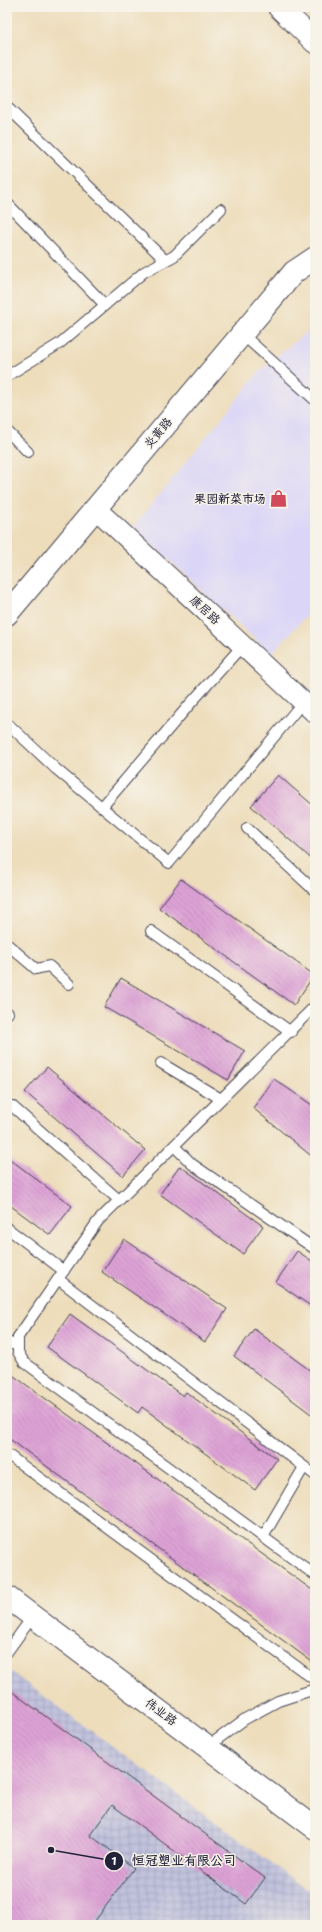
<svg xmlns="http://www.w3.org/2000/svg" width="322" height="1932" font-family="'Shantell Sans','LXGW WenKai TC',sans-serif">
  <style>
    .built { fill: #dbd6f7 }
    .industrial { fill: url(#industrial-grid) }
    .building { fill: url(#building-back-hatch) }
    .lines { fill: none; stroke-linecap: round; stroke-linejoin: round }
    .service-casing { stroke: #403e4e; stroke-width: 12 }
    .minor-casing { stroke: #403e4e; stroke-width: 22 }
    .tertiary-casing { stroke: #403e4e; stroke-width: 24 }
    .service { stroke: #fff; stroke-width: 10 }
    .minor { stroke: #fff; stroke-width: 20 }
    .tertiary { stroke: #fff; stroke-width: 22 }
    .labels { text-anchor: middle; dominant-baseline: central; stroke-width: 3; stroke-linejoin: round; paint-order: stroke }
    .street-label { font-size: 12px; fill: #22223b; stroke: #f7f3e8 }
    .poi-label { font-size: 12px; font-weight: bold; fill: #22223b; stroke: #f7f3e8; text-anchor: end }
    .leader { fill: none; stroke: #22223b; stroke-width: 1.5 }
    .callout-dot { fill: #22223b; stroke: #f7f3e8; stroke-width: 1.5 }
    .mark-label { font-size: 12px; text-anchor: middle; font-weight: bold; fill: #fff }
    .callout-label { font-size: 13px; text-anchor: middle; font-weight: bold; fill: #22223b; stroke: #f7f3e8; stroke-width: 3; stroke-linejoin: round; paint-order: stroke }
  </style>
  <defs>
    <pattern id="industrial-grid" width="8" height="8" patternUnits="userSpaceOnUse"><rect width="8" height="8" fill="#c1c2dd"/><path d="M0 4h8M4 0v8" fill="none" stroke="#a6a6bf"/></pattern>
    <pattern id="building-back-hatch" width="6" height="6" patternUnits="userSpaceOnUse"><rect width="6" height="6" fill="#dda2d5"/><path d="M-1 5l2 2M0 0l6 6M5-1l2 2" fill="none" stroke="#bd8bb8"/></pattern>
  </defs>
  <rect width="100%" height="100%" fill="#f7f3e8"/>
  <filter id="ink" filterUnits="userSpaceOnUse"><feTurbulence type="fractalNoise" baseFrequency=".025" numOctaves="2"/><feDisplacementMap in="SourceGraphic" scale="8" xChannelSelector="R" yChannelSelector="G"/><feConvolveMatrix kernelMatrix="1 2 1 2 8 2 1 2 1" color-interpolation-filters="sRGB"/></filter>
  <filter id="wash" filterUnits="userSpaceOnUse"><feTurbulence type="fractalNoise" baseFrequency=".012" numOctaves="4" result="noise"/><feDisplacementMap in="SourceGraphic" scale="16" xChannelSelector="R" yChannelSelector="G"/><feGaussianBlur stdDeviation="0.9" result="paint"/><feColorMatrix in="noise" values="0 0 0 0 0 0 0 0 0 0 0 0 0 0 0 0 0 1.4 0 .05"/><feComposite in="paint" operator="in"/></filter>
  <g filter="url(#wash)">
    <rect width="100%" height="100%" fill="#edddbb"/>
    <path class="built" d="M315,325V606L271,654L133,527L260,371Z"/>
    <path class="industrial" d="M7,1669L315,1895V1925H7Z"/>
    <g id="blocks">
      <g class="building">
        <path d="M278,775L315,807V862L251,806Z"/>
        <path d="M181,879L314,975L294,1005L159,908Z"/>
        <path d="M121,978L245,1051L228,1080L104,1007Z"/>
        <path d="M47,1067L145,1150L123,1176L25,1092Z"/>
        <path d="M274,1079L315,1107V1159L253,1108Z"/>
        <path d="M7,1157L72,1206L50,1235L7,1203Z"/>
        <path d="M180,1166L263,1226L243,1254L160,1194Z"/>
        <path d="M124,1239L227,1309L205,1342L102,1272Z"/>
        <path d="M297,1251L315,1263V1309L276,1282Z"/>
        <path d="M70,1314L183,1396L186,1392L277,1459L255,1490L142,1407L138,1413L47,1347Z"/>
        <path d="M254,1329L315,1374V1417L234,1356Z"/>
        <path d="M7,1371L315,1592V1664L7,1437Z"/>
        <path d="M7,1688L265,1878L246,1904L112,1805L90,1835L134,1868L92,1925H7Z"/>
      </g>
    </g>
  </g>
  <g filter="url(#ink)">
    <use href="#blocks" fill-opacity="0" stroke="#403e4e" stroke-width="1"/>
    <g class="lines">
      <defs>
        <g id="service">
          <path d="M7,107L165,260"/>
          <path d="M7,203L105,305"/>
          <path d="M242,334L315,400"/>
          <path d="M7,376L59,344L144,272L174,256L221,209"/>
          <path d="M7,431L28,452"/>
          <path d="M7,723L56,769L169,863L303,702"/>
          <path d="M102,807L190,704L243,645"/>
          <path d="M247,828L315,891"/>
          <path d="M151,931L291,1032L290,1031"/>
          <path d="M7,944L36,969L49,966L69,984"/>
          <path d="M315,1006L98,1221L18,1337V1352L24,1362L315,1575"/>
          <path d="M7,1014L8,1013"/>
          <path d="M161,1063L221,1099"/>
          <path d="M12,1106L119,1200"/>
          <path d="M174,1146L192,1164L315,1249"/>
          <path d="M7,1228L64,1271"/>
          <path d="M58,1279L315,1475"/>
          <path d="M7,1342L18,1346"/>
          <path d="M7,1454L315,1680"/>
          <path d="M263,1537L304,1467"/>
          <path d="M7,1652L33,1616"/>
          <path d="M207,1747L245,1719L278,1701L309,1691H315"/>
        </g>
        <path id="minor" d="M95,508L315,713"/>
        <g id="tertiary">
          <path d="M279,7L315,42"/>
          <path d="M7,614L294,272L315,258"/>
          <path d="M7,1597L315,1828"/>
        </g>
      </defs>
      <use href="#service" class="service-casing"/>
      <use href="#minor" class="minor-casing"/>
      <use href="#tertiary" class="tertiary-casing"/>
      <use href="#service" class="service"/>
      <use href="#minor" class="minor"/>
      <use href="#tertiary" class="tertiary"/>
    </g>
  </g>
  <defs>
    <symbol id="shop-bare" viewBox="-9 -9 18 18"><path d="M-5-2.5h2.3a2.7 3.5 0 0 1 5.4 0H5L5.5 6h-11ZM-1.5-2.5h3a1.5 2.3 0 0 0-3 0Z" fill="#d1495b" stroke="#f7f3e8" stroke-width="2.5" paint-order="stroke"/></symbol>
  </defs>
  <g fill-rule="evenodd">
    <use href="#shop-bare" x="266" y="486" width="25" height="25"/>
  </g>
  <g class="labels">
    <g class="street-label">
      <text transform="translate(158 433) rotate(-50)">炎黄路</text>
      <text transform="translate(205 610) rotate(43)">康居路</text>
      <text transform="translate(161 1712) rotate(37)">伟业路</text>
    </g>
    <g class="poi-label">
      <text x="266" y="499">果园新菜市场</text>
    </g>
  </g>
  <path class="leader" d="M51 1850L114 1861"/>
  <g class="callout-dot">
    <circle cx="51" cy="1850" r="4"/>
    <circle cx="114" cy="1861" r="10"/>
  </g>
  <g class="mark-label">
    <text x="114" y="1865">1</text>
  </g>
  <g class="callout-label">
    <text x="184" y="1865">恒冠塑业有限公司</text>
  </g>
  <rect width="322" height="1932" fill="none" stroke="#f7f3e8" stroke-width="24"/>
</svg>
